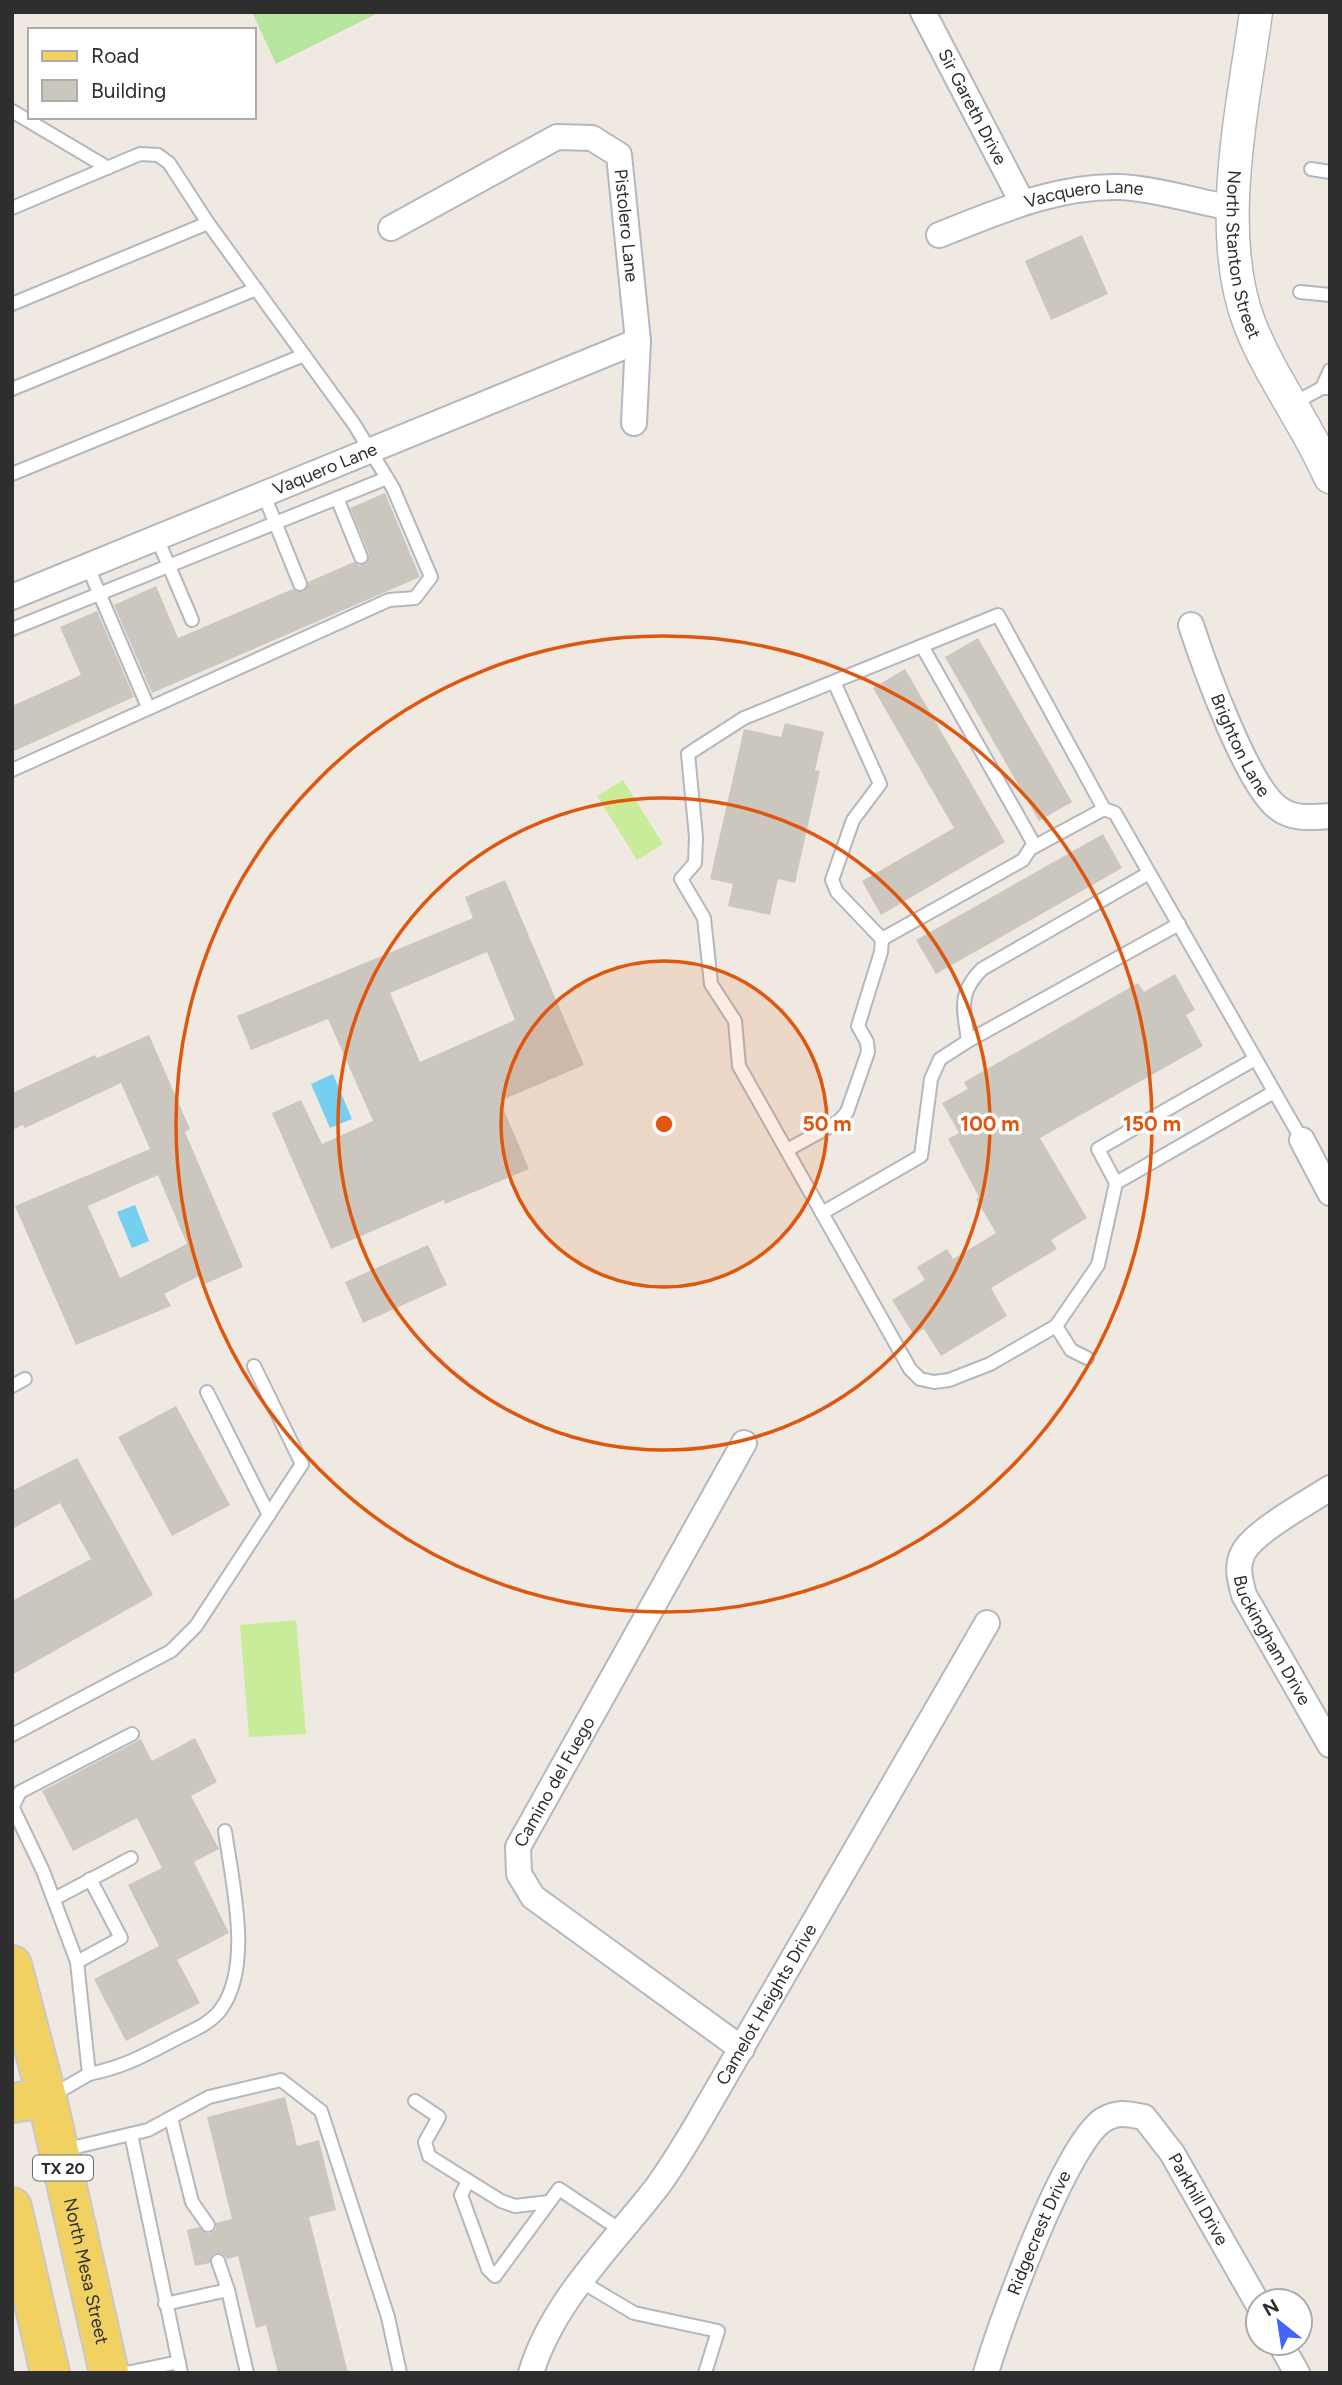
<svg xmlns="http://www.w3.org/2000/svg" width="1342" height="2385" font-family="Figtree,sans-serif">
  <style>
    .green { fill: #b6e59e }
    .pitch { fill: #c9ec9a }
    .water { fill: #75cff0 }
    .building { fill: #cbc7bf; fill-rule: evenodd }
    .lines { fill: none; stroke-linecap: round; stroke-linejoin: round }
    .service-casing { stroke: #b4b7c1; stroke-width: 16 }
    .minor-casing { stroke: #b4b7c1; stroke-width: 28 }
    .tertiary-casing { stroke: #b4b7c1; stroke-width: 35 }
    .primary-casing { stroke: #c9c9c9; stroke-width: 42 }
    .service { stroke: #fff; stroke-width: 12 }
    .minor { stroke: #fff; stroke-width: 24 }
    .tertiary { stroke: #fff; stroke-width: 32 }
    .primary { stroke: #f2d163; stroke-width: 38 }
    .ring { fill: none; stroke: #df570e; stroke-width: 3.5 }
    .labels { text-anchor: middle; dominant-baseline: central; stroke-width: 7; stroke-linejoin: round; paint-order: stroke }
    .shield { fill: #fff; stroke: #6d6d6d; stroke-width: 2 }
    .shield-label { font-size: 16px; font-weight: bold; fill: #2e2e2e }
    .street-label { font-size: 18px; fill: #2e2e2e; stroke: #fff }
    .centre { fill: #df570e; stroke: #fff; stroke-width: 3.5 }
    .ring-label { font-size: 21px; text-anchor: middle; font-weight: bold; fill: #df570e; stroke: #fff; stroke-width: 7; stroke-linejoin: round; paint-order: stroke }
  </style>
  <rect width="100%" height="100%" fill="#efe9e1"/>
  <path class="green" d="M252,12H380L276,64Z"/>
  <g class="pitch">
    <path d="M623,780L663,844L637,860L597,796Z"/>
    <path d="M296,1620L306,1734L249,1737L240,1625Z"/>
  </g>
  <g class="water">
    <path d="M333,1074L352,1119L330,1128L311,1084Z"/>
    <path d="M135,1205L149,1241L132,1248L117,1212Z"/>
  </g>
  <g class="building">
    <path d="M1082,235L1108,294L1051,320L1025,261Z"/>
    <path d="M385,493L420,577L152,693L114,605L156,586L178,638L293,589L304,592L308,582L354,562L360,566L367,563L369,554L350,508Z"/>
    <path d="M97,611L134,697L12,752V706L81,675L60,627Z"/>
    <path d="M978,638L1072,802L1039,821L945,657Z"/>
    <path d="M905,669L1005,842L881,915L862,881L954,828L873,688Z"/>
    <path d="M785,723L824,732L815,770L820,771L795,883L778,879L770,915L728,906L733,884L710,879L744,729L781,737Z"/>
    <path d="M1103,834L1122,868L936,974L916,940Z"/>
    <path d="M505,880L584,1065L500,1101L529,1169L445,1204L444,1200L331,1249L272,1113L301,1100L322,1144L373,1121L328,1019L251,1050L237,1016L473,918L465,897ZM487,952L515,1020L420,1062L390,993Z"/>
    <path d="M1175,974L1195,1010L1186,1015L1203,1046L1040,1138L1087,1218L1051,1240L1057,1249L991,1288L1007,1316L941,1356L924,1329L914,1335L892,1300L925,1280L917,1267L947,1249L953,1259L996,1233L976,1199L979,1197L948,1139L959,1133L942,1103L968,1089L964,1082L1138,983L1144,992Z"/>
    <path d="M149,1035L190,1129L185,1132L243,1267L205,1284L201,1275L164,1294L171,1306L76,1345L15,1206L150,1149L121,1083L25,1128L23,1125L12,1130V1093L95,1055L97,1058ZM158,1175L187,1244L120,1278L88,1206Z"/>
    <path d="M428,1245L447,1285L363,1323L345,1282Z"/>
    <path d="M176,1406L230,1505L172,1536L118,1437Z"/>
    <path d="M77,1458L153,1595L12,1675V1601L91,1559L60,1503L12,1529V1491Z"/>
    <path d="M195,1738L217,1782L191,1796L219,1849L194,1862L229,1933L177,1960L200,2003L126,2041L94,1979L159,1946L128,1885L162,1868L137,1818L73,1851L42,1791L141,1739L152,1761Z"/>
    <path d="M285,2097L297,2146L319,2140L336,2210L309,2217L348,2373H278L266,2325L256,2328L238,2256L227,2259L223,2254L216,2253L211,2256L210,2263L195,2266L187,2230L199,2227L209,2234L216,2229V2223L232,2219L207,2117Z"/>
  </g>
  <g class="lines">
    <defs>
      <g id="service">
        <path d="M12,111L108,168"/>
        <path d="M1311,169L1330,172"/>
        <path d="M12,208L140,154L158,155L169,163L208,223L354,424L393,488L431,577L415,598L389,600L12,770"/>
        <path d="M1300,292L1330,295"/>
        <path d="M12,304L208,223"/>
        <path d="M1322,388L1330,370"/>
        <path d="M12,389L256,289"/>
        <path d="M1292,404L1322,388H1330"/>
        <path d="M12,474L304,355"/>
        <path d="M264,495L300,584"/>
        <path d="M337,498L361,557"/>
        <path d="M157,538L192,620"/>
        <path d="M88,567L148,707"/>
        <path d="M12,629L387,478"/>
        <path d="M922,646L1035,846"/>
        <path d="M1104,809L998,615L744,718L688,754L696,837L695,863L681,879L704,918L711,984L735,1021L739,1066L910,1369L920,1379L934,1382L949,1380L990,1364L1056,1326L1098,1265L1116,1183L1098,1149L1255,1059"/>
        <path d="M882,939L1023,860L1030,849L1104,809L1115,813L1302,1140"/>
        <path d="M968,1041L1179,924"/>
        <path d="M787,1150L838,1122L847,1112L868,1052L867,1042L858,1026L881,952L882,939L837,892L832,880L853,820L880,784L834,682"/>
        <path d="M1116,1183L1274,1092"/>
        <path d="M822,1213L921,1156L931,1079L940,1059L968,1041C964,1009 957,994 982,969L1149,873"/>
        <path d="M1056,1326L1071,1350L1087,1358"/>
        <path d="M12,1386L25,1379"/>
        <path d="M207,1392L269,1515"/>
        <path d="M12,1735L171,1651L196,1626L302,1464L254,1366"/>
        <path d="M12,1806L43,1871L77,1962L89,2074L51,2096"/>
        <path d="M13,1806L20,1792L132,1734"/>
        <path d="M54,1899L131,1858"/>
        <path d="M77,1962L121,1938L90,1879"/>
        <path d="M89,2074C123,2067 141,2057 172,2041C188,2032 210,2025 221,2009C253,1965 232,1882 225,1831"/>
        <path d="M415,2101L439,2117L425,2142L429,2156L501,2201L515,2206L549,2202"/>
        <path d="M171,2118L192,2202L208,2225"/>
        <path d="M131,2134L181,2373"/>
        <path d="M63,2150L148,2130L209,2097L281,2080L321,2111L388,2317L400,2373"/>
        <path d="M468,2181L461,2195L488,2269L495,2276L559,2189L622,2231"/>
        <path d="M218,2261L228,2290"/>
        <path d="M582,2282L634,2313L718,2331L705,2373"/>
        <path d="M165,2304L228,2290L247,2373"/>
        <path d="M126,2373L179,2362"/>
      </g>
      <g id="minor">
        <path id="s1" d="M923,12L1022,202"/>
        <path id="s2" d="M391,228L557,137L592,138L619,155L638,341L634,423"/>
        <path id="s3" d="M939,235C998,212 1057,185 1121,187C1158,189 1197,202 1233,208"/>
        <path id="s4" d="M12,597L638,341"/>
        <path id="s5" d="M1191,625C1204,665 1247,785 1278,808C1294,820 1312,817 1330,816"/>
        <path d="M1302,1140L1330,1193"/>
        <path id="s6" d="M1330,1488C1309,1502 1253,1532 1243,1553C1236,1567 1240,1580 1244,1595L1330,1745"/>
        <path id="s7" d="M742,2049L533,1897L519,1874L518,1847L744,1443"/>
        <path d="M1280,2343L1297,2373"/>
        <path id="s8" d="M531,2373C552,2302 613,2244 657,2187C671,2168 683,2148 695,2128L987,1623"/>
        <path id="s9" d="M986,2373C1000,2324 1065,2145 1103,2120C1118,2111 1128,2114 1144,2117L1172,2153L1258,2304"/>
      </g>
      <g id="tertiary">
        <path id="s10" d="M1256,12C1243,108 1214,233 1250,325C1271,378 1307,424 1330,477"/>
      </g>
      <g id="primary">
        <path id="s11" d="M12,1965L47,2098L109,2373"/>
        <path d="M12,2103L47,2098"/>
        <path d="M12,2207L50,2373"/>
      </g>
    </defs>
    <use href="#service" class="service-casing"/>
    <use href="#minor" class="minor-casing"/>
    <use href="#tertiary" class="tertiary-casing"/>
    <use href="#primary" class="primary-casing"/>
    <use href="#service" class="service"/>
    <use href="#minor" class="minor"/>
    <use href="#tertiary" class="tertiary"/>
    <use href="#primary" class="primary"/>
  </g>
  <circle cx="664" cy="1124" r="163" fill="#df570e" fill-opacity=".12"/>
  <g class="ring">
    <circle cx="664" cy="1124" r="163"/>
    <circle cx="664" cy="1124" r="326"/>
    <circle cx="664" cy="1124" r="488"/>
  </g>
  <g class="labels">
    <rect class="shield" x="33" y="2155.5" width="60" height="25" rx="5"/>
    <g class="shield-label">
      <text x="63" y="2168">TX 20</text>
    </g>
    <g class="street-label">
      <text stroke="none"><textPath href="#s1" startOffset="107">Sir Gareth Drive</textPath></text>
      <text stroke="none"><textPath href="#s3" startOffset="152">Vacquero Lane</textPath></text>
      <text stroke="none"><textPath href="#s2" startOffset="327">Pistolero Lane</textPath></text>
      <text stroke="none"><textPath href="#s10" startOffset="245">North Stanton Street</textPath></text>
      <text stroke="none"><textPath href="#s4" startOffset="338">Vaquero Lane</textPath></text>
      <text stroke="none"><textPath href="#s5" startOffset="130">Brighton Lane</textPath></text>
      <text stroke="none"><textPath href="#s6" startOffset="205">Buckingham Drive</textPath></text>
      <text stroke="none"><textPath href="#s7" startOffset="387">Camino del Fuego</textPath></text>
      <text stroke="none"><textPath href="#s8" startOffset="439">Camelot Heights Drive</textPath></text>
      <text stroke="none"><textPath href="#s9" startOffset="422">Parkhill Drive</textPath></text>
      <text stroke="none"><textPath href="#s9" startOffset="150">Ridgecrest Drive</textPath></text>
      <text stroke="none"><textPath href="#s11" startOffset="315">North Mesa Street</textPath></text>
    </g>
  </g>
  <circle cx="664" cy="1124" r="10" class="centre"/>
  <g class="ring-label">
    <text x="827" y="1131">50 m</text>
    <text x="990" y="1131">100 m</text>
    <text x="1152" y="1131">150 m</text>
  </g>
  <rect width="1342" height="2385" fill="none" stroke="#2e2e2e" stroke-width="28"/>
  <rect x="28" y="28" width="228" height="91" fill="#ffffff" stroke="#ababab" stroke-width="2"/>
  <rect x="42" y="51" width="35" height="10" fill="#f2d163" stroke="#ababab" stroke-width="2"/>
  <text x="91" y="63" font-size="21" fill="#2e2e2e">Road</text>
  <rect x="42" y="80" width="35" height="21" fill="#cbc7bf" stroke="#ababab" stroke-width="2"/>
  <text x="91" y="98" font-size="21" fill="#2e2e2e">Building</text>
  <g transform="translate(1279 2322) rotate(330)"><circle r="33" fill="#ffffff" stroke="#ababab" stroke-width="2"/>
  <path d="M0-5L12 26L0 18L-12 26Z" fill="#4264fb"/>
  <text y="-10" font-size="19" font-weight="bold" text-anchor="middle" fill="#2e2e2e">N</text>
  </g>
</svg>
